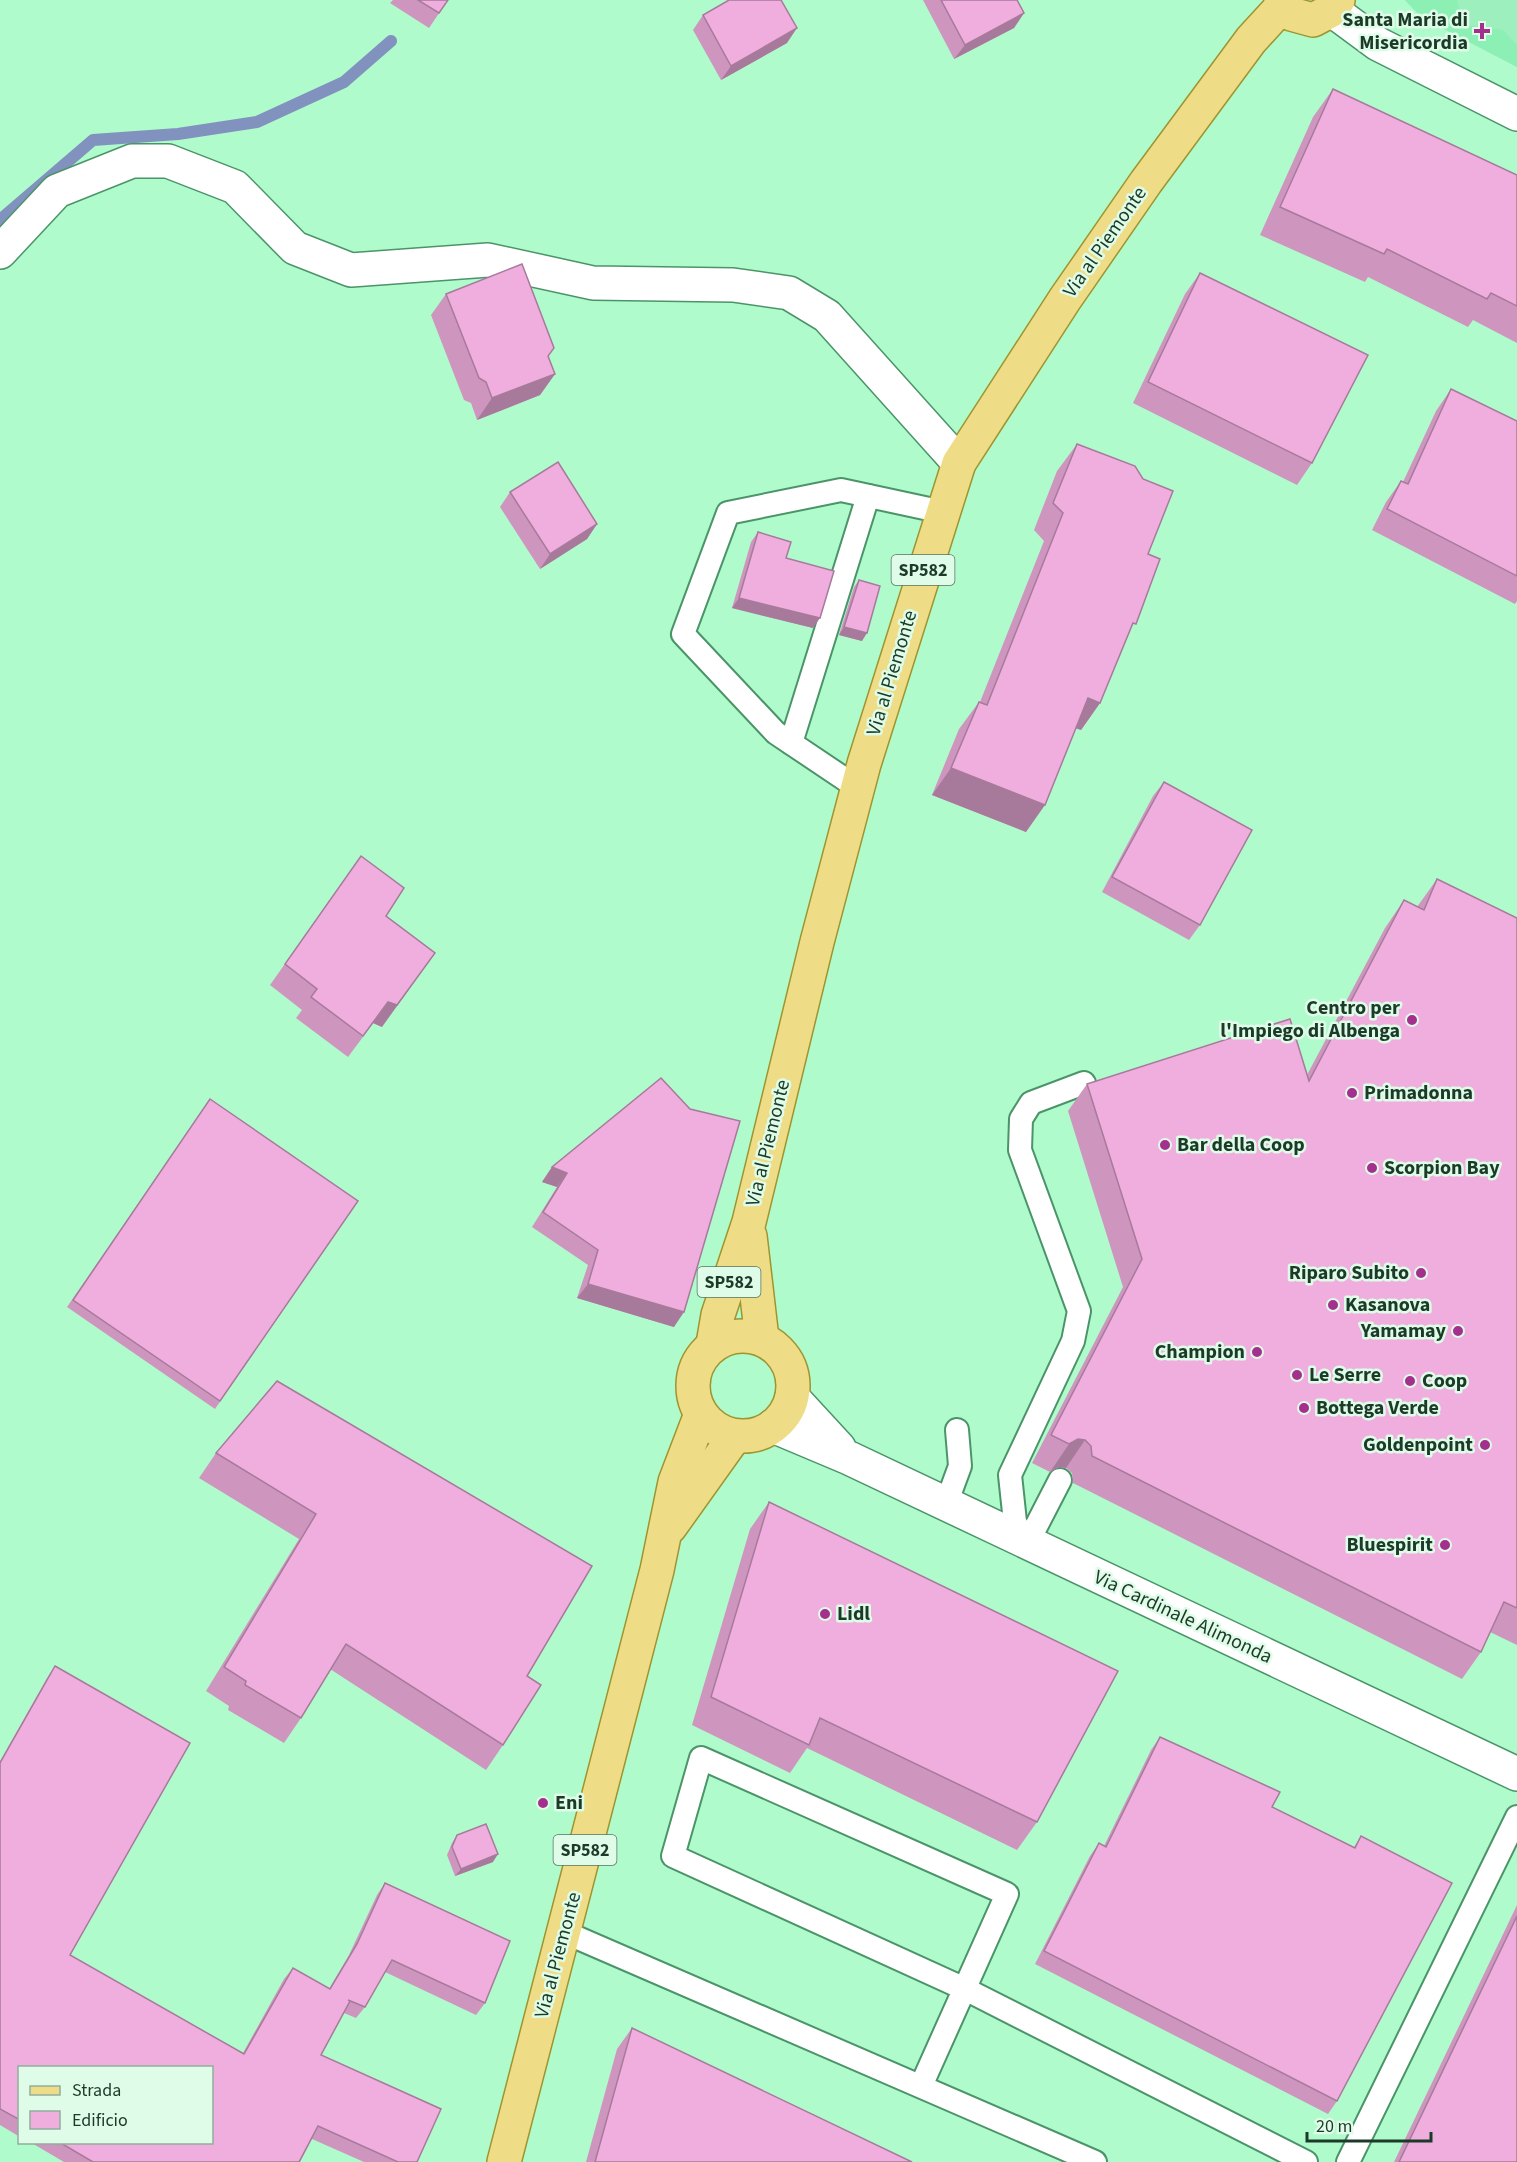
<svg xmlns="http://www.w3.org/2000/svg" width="1517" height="2162" font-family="'Source Sans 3',sans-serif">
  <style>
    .built { fill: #9df0bd }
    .green { fill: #8cefb4 }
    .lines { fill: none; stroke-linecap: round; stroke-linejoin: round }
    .stream { stroke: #8192be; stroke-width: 12 }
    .lane-casing { stroke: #4b9469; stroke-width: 26 }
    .street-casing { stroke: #4b9469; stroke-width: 36 }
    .primary-casing { stroke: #9e9430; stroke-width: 36 }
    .lane { stroke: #fff; stroke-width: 22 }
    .street { stroke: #fff; stroke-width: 33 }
    .primary { stroke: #efdc86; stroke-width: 33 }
    .wall { fill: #ce96bf }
    .shaded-wall { fill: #a77a9b }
    .building { fill: #efaede; stroke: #a77a9b; stroke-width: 1.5 }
    .poi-dot { fill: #a2308c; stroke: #dffce9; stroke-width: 2 }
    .labels { text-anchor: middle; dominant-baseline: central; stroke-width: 5; stroke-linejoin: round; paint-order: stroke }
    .shield { fill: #dffce9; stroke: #567462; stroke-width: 1.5 }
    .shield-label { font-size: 18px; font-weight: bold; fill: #1c3a28 }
    .poi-label { font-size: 20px; font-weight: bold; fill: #1c3a28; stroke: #dffce9; text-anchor: start }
    .street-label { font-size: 20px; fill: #1c3a28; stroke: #dffce9 }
  </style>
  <rect width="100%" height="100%" fill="#b0fbcc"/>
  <path class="built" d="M1405,0H1517V67L1421,17Z"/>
  <path class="green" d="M1405,0H1457L1465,25L1503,30L1517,45V67L1421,17Z"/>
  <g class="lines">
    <path class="stream" d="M0,220L93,140L178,134L257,122L344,82L391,41"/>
    <defs>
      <g id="lane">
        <path d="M791,743L868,496"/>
        <path d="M858,788L776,733L683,634L728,513L841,490L943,512"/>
        <path d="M946,1504L960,1466L957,1430"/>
        <path d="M1027,1544L1015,1522L1010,1475L1073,1341L1079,1311L1020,1150L1021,1119L1031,1103L1084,1083"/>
        <path d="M1027,1544L1060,1480"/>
        <path d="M564,1932L1095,2162"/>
        <path d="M921,2086L1007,1894L701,1758L673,1856L965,1989L1306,2162"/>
        <path d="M1348,2162L1517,1817"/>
      </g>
      <g id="street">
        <path d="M1332,10L1378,44L1517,114"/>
        <path d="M0,252L57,191L132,161H168L235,187L295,248L351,270L488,260L593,283L733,285L789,293L827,316L959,463"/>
        <path d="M792,1397L839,1448"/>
        <path d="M773,1426L849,1458L1517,1774"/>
      </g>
      <g id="primary">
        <path d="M1281,0L1291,14L1313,20L1332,10L1338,0"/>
        <path d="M750,1236L762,1339"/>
        <circle cx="743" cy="1386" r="50"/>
        <path d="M713,1344L718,1315L749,1222L817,942L864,764L959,463L1065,299L1146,182L1251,40L1283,5"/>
        <path d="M670,1527L735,1436"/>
        <path d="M504,2162L657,1570L675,1482L701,1414"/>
      </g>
    </defs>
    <use href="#lane" class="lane-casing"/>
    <use href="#street" class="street-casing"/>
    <use href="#primary" class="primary-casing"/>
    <use href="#lane" class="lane"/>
    <use href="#street" class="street"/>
    <use href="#primary" class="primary"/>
  </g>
  <g class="wall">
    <path d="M393,0H448L429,28L390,3Z"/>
    <path d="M923,0H1017L1024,13L1014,28L954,59Z"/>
    <path d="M703,15L787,43L721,80L693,30Z"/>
    <path d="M1333,89L1517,175V343L1473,320L1468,327L1368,277L1365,282L1260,235L1313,117Z"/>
    <path d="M1200,273L1312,463L1297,485L1133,403L1185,294Z"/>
    <path d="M446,294L548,357L555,374L540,395L477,420L471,403L464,400L431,315Z"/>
    <path d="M1451,389L1517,421V601L1515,604L1372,530L1386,502L1401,481L1403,482L1436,411Z"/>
    <path d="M1077,444L1148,554L1129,633L1100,703L1081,730L1076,728L1026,832L932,795L959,729L979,702H980L1044,541L1034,530L1057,471Z"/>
    <path d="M510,492L597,524L587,539L540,569L500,507Z"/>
    <path d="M758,532L813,628L732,608L751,542Z"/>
    <path d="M859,580L862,641L839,635L854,587Z"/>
    <path d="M1164,782L1200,925L1189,940L1102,892L1153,796Z"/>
    <path d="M361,856L386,916L382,1027L373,1023L348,1057L296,1018L302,1010L270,985Z"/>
    <path d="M1437,879L1517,918V1645L1490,1632L1481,1652L1462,1679L1073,1483L1072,1473L1066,1468L1059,1467L1050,1472L1032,1463L1123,1287L1068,1111L1087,1084L1307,1075L1385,928L1404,900L1417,907Z"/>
    <path d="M661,1078L674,1327L577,1298L588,1265L532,1227L557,1187L542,1182L552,1167Z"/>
    <path d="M210,1099L358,1201L215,1409L67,1307Z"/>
    <path d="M277,1381L527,1676L503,1745L486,1770L330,1669L301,1718L284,1743L228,1710L229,1706L206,1691L299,1539L199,1478L216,1453Z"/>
    <path d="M769,1502L1037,1822L1017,1850L807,1748L790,1773L692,1725L750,1529Z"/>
    <path d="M55,1666L70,1955L243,2053L284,1979L293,1968L329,1989L349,1955L377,1895L385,1883L485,2003L476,2015L385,1972L365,2007L356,2018L344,2013L321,2055L417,2162H364L312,2139L300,2162H64L30,2142H212L20,2067V2137L0,2125V1761L47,1678Z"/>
    <path d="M1160,1737L1272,1807L1354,1847L1361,1836L1337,2101L1328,2114L1035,1964L1090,1856L1099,1843L1104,1846L1151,1750Z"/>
    <path d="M457,1835L493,1862L455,1876L447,1855L452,1843Z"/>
    <path d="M1517,1905V2162H1394Z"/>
    <path d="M632,2028L912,2162H586L617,2049Z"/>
  </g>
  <g class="shaded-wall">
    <path d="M1024,13L1014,28L954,59L965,45Z"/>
    <path d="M797,28L787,43L721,80L731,66Z"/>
    <path d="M555,374L540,395L477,420L492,398Z"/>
    <path d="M597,524L587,539L540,569L550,554Z"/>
    <path d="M739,598L820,618L813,628L732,608Z"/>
    <path d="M844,627L867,633L862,641L839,635Z"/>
    <path d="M1088,698L1100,703L1081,730L1069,726Z"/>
    <path d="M951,768L1045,805L1026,832L932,795Z"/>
    <path d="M435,953L382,1027L373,1023L348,1057L388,1002Z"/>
    <path d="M552,1167L567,1173L557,1187L542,1182Z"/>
    <path d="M588,1284L684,1312L674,1327L577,1298Z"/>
    <path d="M1078,1439L1085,1440L1066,1468L1059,1467L1050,1472L1069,1444Z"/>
    <path d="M498,1854L493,1862L455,1876L461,1869Z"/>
  </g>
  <g class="building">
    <path d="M418,0H448L439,13Z"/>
    <path d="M729,0H781L797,28L731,66L703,15Z"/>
    <path d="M941,0H1017L1024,13L965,45Z"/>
    <path d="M1333,89L1517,175V306L1491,293L1487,299L1387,249L1384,254L1280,207Z"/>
    <path d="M522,264L554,348L548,356L555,374L492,398L486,382L479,378L446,294Z"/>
    <path d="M1200,273L1368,355L1312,463L1148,382Z"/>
    <path d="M1451,389L1517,421V576L1387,509L1401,481L1408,484Z"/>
    <path d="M1077,444L1135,466L1143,479L1173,491L1148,554L1160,559L1136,624L1133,623L1100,703L1088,698L1045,805L951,768L979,702L987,705L1063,513L1053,503Z"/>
    <path d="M558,462L597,524L550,554L510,492Z"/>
    <path d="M758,532L791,542L786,558L834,571L820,618L739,598Z"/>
    <path d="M859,580L880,586L867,633L844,627Z"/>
    <path d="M1164,782L1252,830L1200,925L1112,877Z"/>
    <path d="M361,856L404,888L386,916L435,953L397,1005L388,1002L363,1036L311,997L317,989L285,964Z"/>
    <path d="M1437,879L1517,918V1608L1504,1602L1481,1652L1092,1456L1091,1446L1085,1440L1078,1439L1069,1444L1051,1435L1142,1259L1087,1084L1290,1019L1309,1081L1404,900L1424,910Z"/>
    <path d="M661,1078L690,1109L740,1121L684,1312L588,1284L598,1250L543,1212L567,1173L552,1167Z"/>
    <path d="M210,1099L358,1201L220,1401L73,1300Z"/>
    <path d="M277,1381L592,1566L527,1676L541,1685L503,1745L346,1644L301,1718L245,1685L246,1681L224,1667L316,1514L216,1453Z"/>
    <path d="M769,1502L1118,1671L1037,1822L820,1718L809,1745L711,1697Z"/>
    <path d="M55,1666L190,1743L70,1955L244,2054L293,1968L330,1989L357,1944L385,1883L510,1941L485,2003L392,1960L365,2007L348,2000L350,2001L321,2055L441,2109L417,2162H398L318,2126L299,2162H93L59,2142H212V2067H20V2120L0,2109V1763Z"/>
    <path d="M1160,1737L1280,1792L1272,1807L1355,1848L1361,1836L1452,1883L1337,2101L1044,1951L1099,1843L1106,1847Z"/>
    <path d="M486,1824L498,1854L461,1869L452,1847L457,1835Z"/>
    <path d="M1517,1916V2162H1399Z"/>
    <path d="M632,2028L912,2162H595Z"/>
  </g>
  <g class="poi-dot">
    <path d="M1479 22h6v6h6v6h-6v6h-6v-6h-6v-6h6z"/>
    <circle cx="1412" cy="1020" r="6"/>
    <circle cx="1352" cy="1093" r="6"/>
    <circle cx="1165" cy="1145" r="6"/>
    <circle cx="1372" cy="1168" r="6"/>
    <circle cx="1421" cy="1273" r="6"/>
    <circle cx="1333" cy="1305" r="6"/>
    <circle cx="1458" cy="1331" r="6"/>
    <circle cx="1257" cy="1352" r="6"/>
    <circle cx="1297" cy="1375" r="6"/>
    <circle cx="1410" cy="1381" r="6"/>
    <circle cx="1304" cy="1408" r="6"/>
    <circle cx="1485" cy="1445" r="6"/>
    <circle cx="1445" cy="1545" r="6"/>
    <circle cx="825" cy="1614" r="6"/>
    <circle cx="543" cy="1803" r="6"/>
  </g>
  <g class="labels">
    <g class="shield">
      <rect x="891.5" y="555" width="63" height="30" rx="4.5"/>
      <rect x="697.5" y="1267" width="63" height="30" rx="4.5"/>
      <rect x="553.5" y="1835" width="63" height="30" rx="4.5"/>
    </g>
    <g class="shield-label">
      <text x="923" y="570">SP582</text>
      <text x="729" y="1282">SP582</text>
      <text x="585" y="1850">SP582</text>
    </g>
    <g class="poi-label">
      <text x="1468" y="20" text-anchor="end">Santa Maria di<tspan x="1468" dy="23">Misericordia</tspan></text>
      <text x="1400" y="1008" text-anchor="end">Centro per<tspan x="1400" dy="23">l'Impiego di Albenga</tspan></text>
      <text x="1364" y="1093">Primadonna</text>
      <text x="1177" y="1145">Bar della Coop</text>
      <text x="1384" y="1168">Scorpion Bay</text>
      <text x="1409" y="1273" text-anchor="end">Riparo Subito</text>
      <text x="1345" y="1305">Kasanova</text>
      <text x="1446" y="1331" text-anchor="end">Yamamay</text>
      <text x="1245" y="1352" text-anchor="end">Champion</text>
      <text x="1309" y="1375">Le Serre</text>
      <text x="1422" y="1381">Coop</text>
      <text x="1316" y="1408">Bottega Verde</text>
      <text x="1473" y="1445" text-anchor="end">Goldenpoint</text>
      <text x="1433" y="1545" text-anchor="end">Bluespirit</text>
      <text x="837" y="1614">Lidl</text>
      <text x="555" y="1803">Eni</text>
    </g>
    <g class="street-label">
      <text transform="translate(1105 242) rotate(-55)">Via al Piemonte</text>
      <text transform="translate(892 673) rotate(-73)">Via al Piemonte</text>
      <text transform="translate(768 1143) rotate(-76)">Via al Piemonte</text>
      <text transform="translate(1183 1617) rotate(25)">Via Cardinale Alimonda</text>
      <text transform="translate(558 1955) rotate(-75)">Via al Piemonte</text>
    </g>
  </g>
  <rect x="18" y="2066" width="195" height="78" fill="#dffce9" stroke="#91ae9c" stroke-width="1.5"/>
  <rect x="30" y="2086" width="30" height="9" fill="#efdc86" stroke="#91ae9c" stroke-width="1.5"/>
  <text x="72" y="2096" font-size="18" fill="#1c3a28">Strada</text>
  <rect x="30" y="2111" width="30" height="18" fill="#efaede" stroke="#91ae9c" stroke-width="1.5"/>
  <text x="72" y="2126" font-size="18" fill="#1c3a28">Edificio</text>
  <path d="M1307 2132v9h124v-9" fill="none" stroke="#1c3a28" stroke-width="3"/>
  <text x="1316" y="2132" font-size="18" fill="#1c3a28" stroke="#dffce9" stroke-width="4.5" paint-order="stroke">20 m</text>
</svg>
